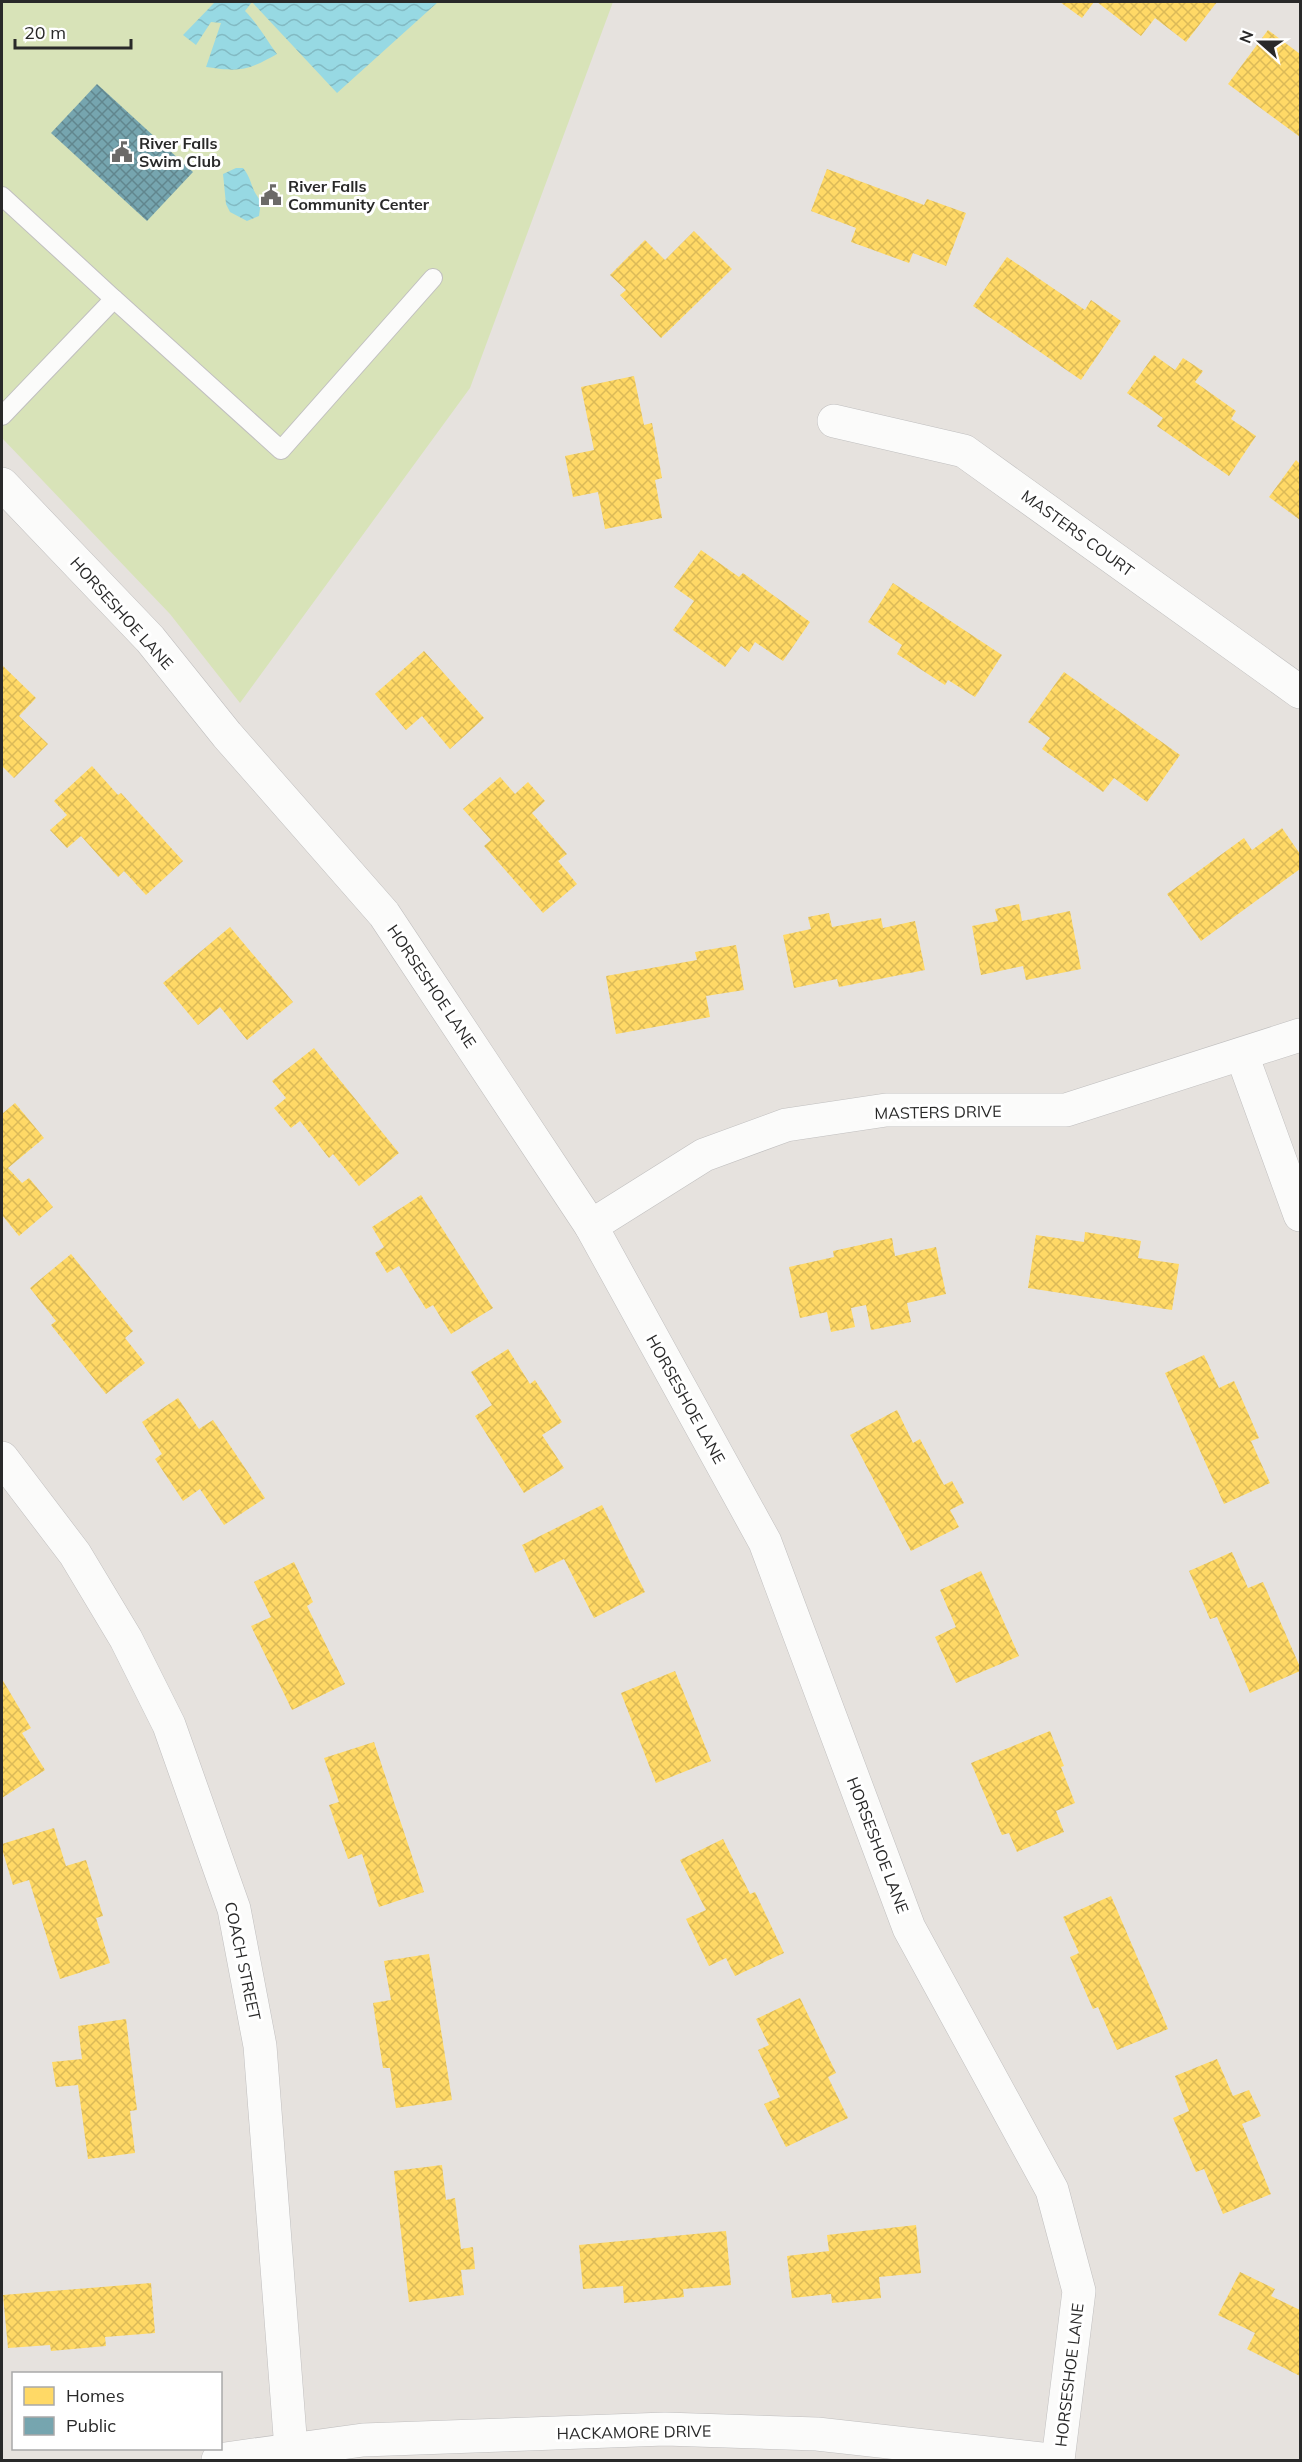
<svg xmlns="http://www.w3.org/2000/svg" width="1302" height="2462" font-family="Mulish,sans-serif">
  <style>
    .pitch { fill: #d8e3b8 }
    .water { fill: url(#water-waves) }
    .homes { fill: url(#homes-cross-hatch) }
    .public { fill: url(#public-cross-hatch) }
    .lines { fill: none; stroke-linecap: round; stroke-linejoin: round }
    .lane-casing { stroke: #c0bfbf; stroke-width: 20 }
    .street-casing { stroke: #c0bfbf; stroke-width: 34 }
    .lane { stroke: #fbfbfa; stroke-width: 18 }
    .street { stroke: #fbfbfa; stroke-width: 33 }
    .labels { text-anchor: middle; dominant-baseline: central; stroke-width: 6; stroke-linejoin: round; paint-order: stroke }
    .poi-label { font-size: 16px; font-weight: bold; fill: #292929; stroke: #fff; text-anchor: start }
    .street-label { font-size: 16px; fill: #292929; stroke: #fff }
  </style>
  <defs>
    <pattern id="water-waves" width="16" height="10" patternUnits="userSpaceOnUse" patternTransform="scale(1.5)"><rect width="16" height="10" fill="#97d9e3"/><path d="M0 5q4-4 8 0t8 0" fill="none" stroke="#82bac3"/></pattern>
    <pattern id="homes-cross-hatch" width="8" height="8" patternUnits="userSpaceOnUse" patternTransform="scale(1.5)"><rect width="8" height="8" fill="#ffd966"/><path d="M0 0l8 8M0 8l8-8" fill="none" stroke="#dbba58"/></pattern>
    <pattern id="public-cross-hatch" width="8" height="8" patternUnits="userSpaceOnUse" patternTransform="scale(1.5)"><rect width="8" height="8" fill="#76a5af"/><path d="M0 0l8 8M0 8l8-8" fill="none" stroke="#61868e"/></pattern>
  </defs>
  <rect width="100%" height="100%" fill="#e6e2de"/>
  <path class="pitch" d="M2,2H613L470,388L240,703L170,614L2,438Z"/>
  <g class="water">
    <path d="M215,2H438L337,93L252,2L245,11C258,24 266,39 277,54C247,71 240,72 206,67L221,23L211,22L196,45L183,35Z"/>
    <path d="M236,168H243C253,180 250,189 261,201L259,216L247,221L230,212L226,204L223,174Z"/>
  </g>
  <g class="homes">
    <path d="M1060,2H1094L1082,18Z"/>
    <path d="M1097,2H1217L1186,42L1155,18L1141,36Z"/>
    <path d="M1268,30L1300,54V137L1228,84Z"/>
    <path d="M827,169L924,205L927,199L966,213L946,266L913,253L909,263L851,242L856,228L811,211Z"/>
    <path d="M694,231L732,269L661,338L620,295L626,290L610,275L645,240L665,260Z"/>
    <path d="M1007,257L1085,310L1091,300L1121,321L1081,380L973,306Z"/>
    <path d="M1154,355L1175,370L1183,358L1203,371L1195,382L1236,411L1231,419L1256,436L1229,476L1157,426L1163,418L1127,393Z"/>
    <path d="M634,376L644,425L652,423L662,478L655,480L662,518L605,529L598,492L573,497L565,456L594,450L581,387Z"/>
    <path d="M1296,460L1300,464V520L1269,497Z"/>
    <path d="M701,550L739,577L743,573L810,622L783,661L755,642L749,652L741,646L725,667L673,630L694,601L674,587Z"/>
    <path d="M893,583L1002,655L975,697L948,680L945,685L897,654L902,645L868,622Z"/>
    <path d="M424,651L484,718L450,749L422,716L406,730L375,694Z"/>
    <path d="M2,665L36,698L19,716L48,744L14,778L2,766Z"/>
    <path d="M1064,672L1180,755L1147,802L1114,778L1103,792L1042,749L1050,738L1028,722Z"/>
    <path d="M92,766L118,795L121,793L183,861L146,895L124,871L118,877L81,836L67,848L50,830L67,815L54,801Z"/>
    <path d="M500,777L515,794L528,782L545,801L532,813L567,854L558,861L577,884L543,913L484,846L491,840L463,809Z"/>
    <path d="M1282,828L1300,854V869L1201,941L1167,894L1244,838L1252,850Z"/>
    <path d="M1019,904L1022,921L1070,911L1081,969L1026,980L1023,966L981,975L972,926L998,921L995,909Z"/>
    <path d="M829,913L832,927L881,918L883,928L915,921L925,970L839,987L837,979L794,988L783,935L811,929L808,917Z"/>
    <path d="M230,927L293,1002L247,1040L220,1007L198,1025L163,983Z"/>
    <path d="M736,945L744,990L706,996L710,1017L616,1034L606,976L697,960L695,952Z"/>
    <path d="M314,1048L399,1153L359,1186L333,1154L329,1158L300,1121L291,1128L274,1108L286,1098L272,1081Z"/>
    <path d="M15,1103L44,1138L8,1168L22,1183L29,1178L53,1207L19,1236L2,1215V1114Z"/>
    <path d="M421,1195L493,1308L451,1334L433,1305L426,1309L399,1266L387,1273L375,1253L384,1247L372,1227Z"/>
    <path d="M1085,1232L1141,1241L1138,1258L1179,1264L1172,1310L1028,1288L1036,1235L1084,1242Z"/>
    <path d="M892,1238L895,1256L936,1247L946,1294L907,1303L911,1322L871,1330L866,1305L851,1308L855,1327L831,1332L827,1312L800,1318L789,1267L834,1257L833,1251Z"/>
    <path d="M71,1254L133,1331L125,1338L145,1363L106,1394L51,1325L56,1321L30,1288Z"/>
    <path d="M508,1349L530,1384L535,1380L562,1422L542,1435L564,1468L524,1493L475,1416L492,1405L471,1372Z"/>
    <path d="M1204,1355L1219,1388L1234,1381L1259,1438L1251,1441L1270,1483L1224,1504L1165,1373Z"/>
    <path d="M178,1398L199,1429L213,1420L265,1498L224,1525L200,1489L183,1501L155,1459L162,1454L142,1422Z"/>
    <path d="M897,1410L913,1443L920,1439L944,1485L952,1481L964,1503L950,1510L959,1527L911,1551L850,1435Z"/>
    <path d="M602,1505L645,1592L594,1618L564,1559L535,1573L522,1545Z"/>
    <path d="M1232,1552L1248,1588L1263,1582L1300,1667V1671L1250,1693L1217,1617L1210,1619L1189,1571Z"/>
    <path d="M294,1562L313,1602L307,1606L345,1684L292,1710L251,1626L271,1617L254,1582Z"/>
    <path d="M981,1571L1019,1656L956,1683L935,1637L956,1627L940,1590Z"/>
    <path d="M675,1671L711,1761L656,1783L621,1693Z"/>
    <path d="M2,1679L31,1728L22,1733L45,1770L2,1798Z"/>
    <path d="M1050,1731L1064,1766L1061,1767L1075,1803L1056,1811L1064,1832L1017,1852L1009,1833L1002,1835L971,1763Z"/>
    <path d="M374,1742L424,1892L379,1907L362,1854L348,1859L329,1805L339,1802L324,1758Z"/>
    <path d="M54,1828L66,1866L86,1860L103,1916L96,1918L110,1963L60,1979L29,1880L13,1885L2,1849V1844Z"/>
    <path d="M723,1839L750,1894L755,1892L784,1953L735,1976L726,1958L709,1966L686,1919L706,1910L680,1860Z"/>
    <path d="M1111,1896L1168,2029L1117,2050L1098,2007L1093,2009L1070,1957L1079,1953L1063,1917Z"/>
    <path d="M429,1954L452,2100L396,2108L390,2068H383L373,2003L391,2000L384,1961Z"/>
    <path d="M800,1998L836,2073L828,2077L848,2118L786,2147L764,2104L780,2097L758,2050L769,2045L756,2019Z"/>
    <path d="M126,2019L137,2110L130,2111L135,2153L88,2159L78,2085L56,2087L52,2062L82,2059L78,2026Z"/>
    <path d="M1217,2059L1233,2096L1249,2090L1261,2116L1242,2124L1271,2194L1223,2214L1204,2169L1196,2172L1173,2118L1189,2111L1175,2076Z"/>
    <path d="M442,2165L446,2200L455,2198L461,2249L473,2247L475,2269L461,2270L464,2295L409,2302L394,2171Z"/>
    <path d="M916,2225L921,2273L879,2277L881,2298L832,2303L831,2294L792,2298L787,2256L829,2251L827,2235Z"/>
    <path d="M726,2231L731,2285L683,2289L684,2297L624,2303L623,2286L583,2289L579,2245Z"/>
    <path d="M1240,2272L1275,2289L1271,2296L1300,2310V2376L1247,2349L1255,2333L1218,2315Z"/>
    <path d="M151,2283L155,2333L105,2337L106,2346L51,2351L50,2345L8,2348L3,2295Z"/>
  </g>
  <path class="public" d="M97,84L193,172L147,221L51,133Z"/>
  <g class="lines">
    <defs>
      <g id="lane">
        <path d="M2,196L114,299L2,416"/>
        <path d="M114,299L281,450L433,278"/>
      </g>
      <g id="street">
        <path d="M834,421L964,451L1300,692"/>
        <path d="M2,484L150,639L227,735L384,914L591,1226L765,1542L909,1928L1052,2190L1079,2291L1058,2460"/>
        <path d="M1242,1055L1300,1215"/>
        <path d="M591,1226L704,1155L786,1125L886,1110H1066L1300,1035"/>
        <path d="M2,1458L75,1554L126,1639L169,1725L234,1909L260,2046L291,2449"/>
        <path d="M218,2460L363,2440L665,2429L817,2434L1050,2460"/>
      </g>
    </defs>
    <use href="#lane" class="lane-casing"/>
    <use href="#street" class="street-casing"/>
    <use href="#lane" class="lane"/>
    <use href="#street" class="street"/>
  </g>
  <defs>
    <symbol id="civic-bare" viewBox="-9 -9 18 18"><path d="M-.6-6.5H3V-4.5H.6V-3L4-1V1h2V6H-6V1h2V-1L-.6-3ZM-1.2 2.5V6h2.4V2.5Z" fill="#6b6a68" stroke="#fff" stroke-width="2.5" paint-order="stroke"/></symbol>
  </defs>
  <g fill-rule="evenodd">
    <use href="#civic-bare" x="107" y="137" width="30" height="30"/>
    <use href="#civic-bare" x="256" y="180" width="30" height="30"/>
  </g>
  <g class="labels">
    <g class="poi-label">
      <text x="139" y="143">River Falls<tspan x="139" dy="18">Swim Club</tspan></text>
      <text x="288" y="186">River Falls<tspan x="288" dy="18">Community Center</tspan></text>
    </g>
    <g class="street-label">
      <text transform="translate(1078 533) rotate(36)">MASTERS COURT</text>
      <text transform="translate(122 613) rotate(48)">HORSESHOE LANE</text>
      <text transform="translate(432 986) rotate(56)">HORSESHOE LANE</text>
      <text transform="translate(938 1112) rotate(-1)">MASTERS DRIVE</text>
      <text transform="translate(686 1399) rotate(61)">HORSESHOE LANE</text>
      <text transform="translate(878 1845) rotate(69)">HORSESHOE LANE</text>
      <text transform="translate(243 1961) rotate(78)">COACH STREET</text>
      <text transform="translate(1069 2375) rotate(-83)">HORSESHOE LANE</text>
      <text transform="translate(634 2432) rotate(-1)">HACKAMORE DRIVE</text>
    </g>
  </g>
  <rect width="1302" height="2462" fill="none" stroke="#292929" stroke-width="6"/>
  <rect x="12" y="2372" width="210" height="78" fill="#ffffff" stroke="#a9a9a9" stroke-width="1.5"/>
  <rect x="24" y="2387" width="30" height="18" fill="#ffd966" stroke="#a9a9a9" stroke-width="1.5"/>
  <text x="66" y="2402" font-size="18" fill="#292929">Homes</text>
  <rect x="24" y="2417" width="30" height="18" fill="#76a5af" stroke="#a9a9a9" stroke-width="1.5"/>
  <text x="66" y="2432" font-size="18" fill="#292929">Public</text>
  <g transform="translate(1260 42) rotate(291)" stroke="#ffffff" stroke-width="4.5" paint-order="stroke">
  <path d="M0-4.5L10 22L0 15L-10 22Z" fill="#292929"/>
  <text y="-9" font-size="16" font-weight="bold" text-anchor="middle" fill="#292929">N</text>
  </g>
  <path d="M15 39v9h116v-9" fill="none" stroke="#292929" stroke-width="3"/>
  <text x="24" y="39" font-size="18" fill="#292929" stroke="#ffffff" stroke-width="4.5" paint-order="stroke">20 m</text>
</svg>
